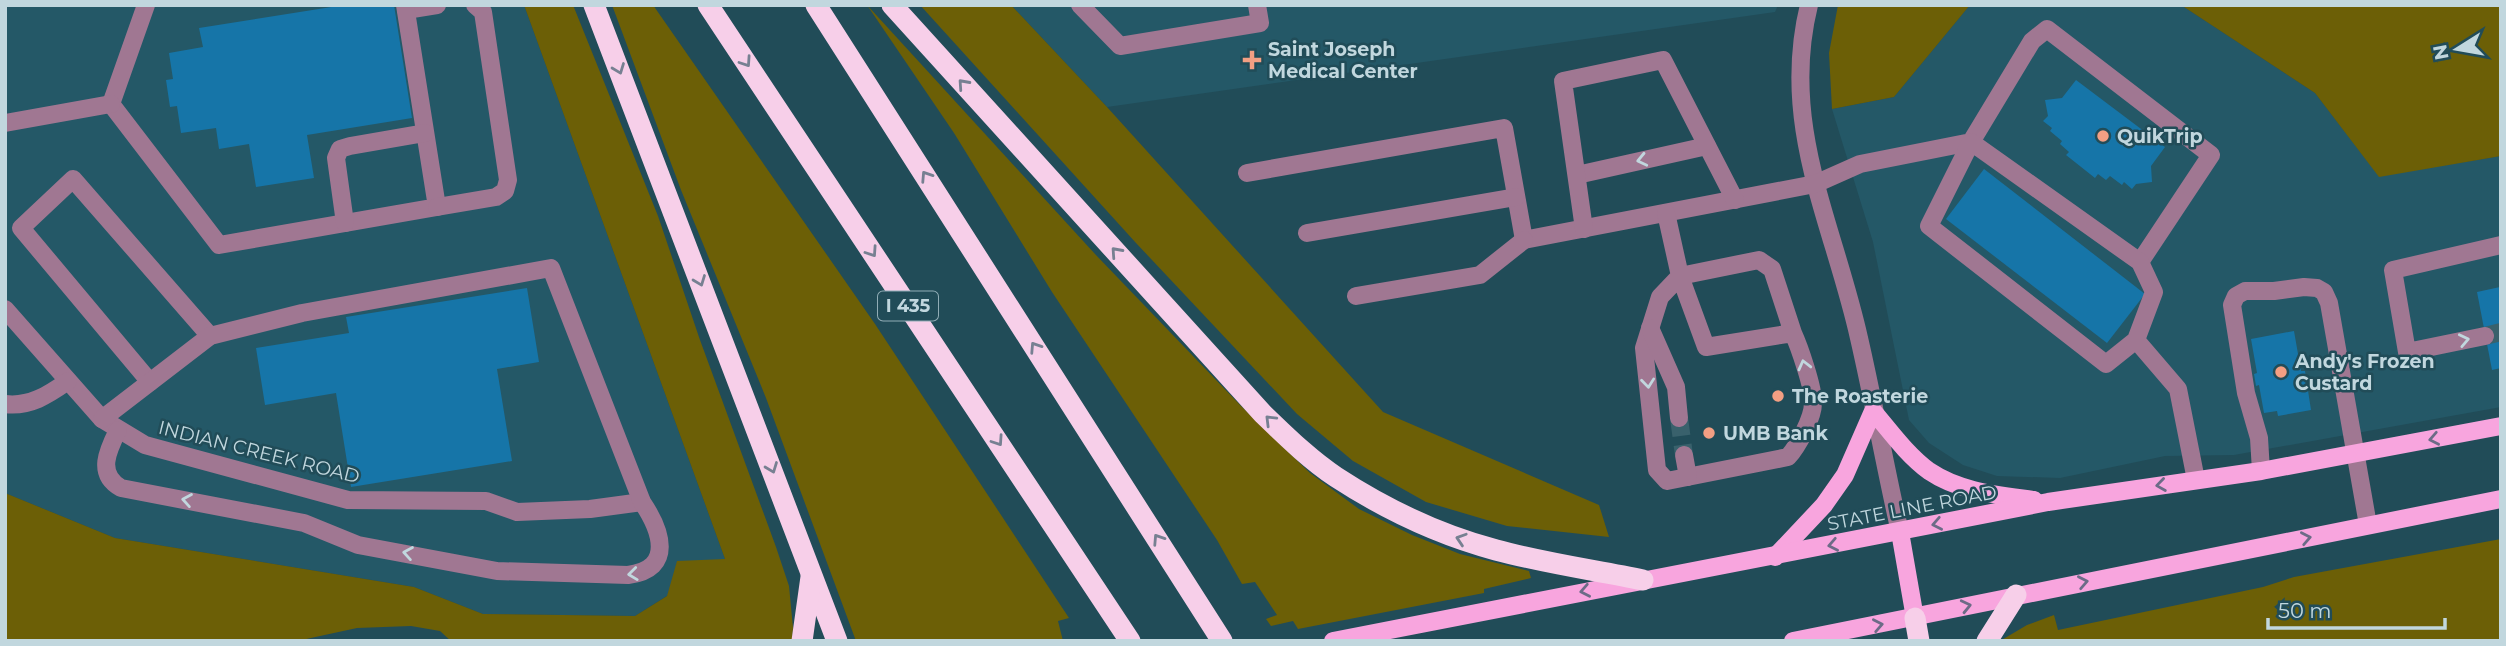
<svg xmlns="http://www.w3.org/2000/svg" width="2506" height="646" font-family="Montserrat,sans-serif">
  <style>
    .built { fill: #245867 }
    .green { fill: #6c5f06 }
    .building { fill: #1675a8 }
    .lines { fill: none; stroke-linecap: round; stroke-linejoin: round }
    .minor-tunnel { stroke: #39616c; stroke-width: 18; stroke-dasharray: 18 9; stroke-linecap: butt }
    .minor { stroke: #a07792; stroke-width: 18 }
    .major { stroke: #f8a5de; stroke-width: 18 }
    .highway { stroke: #f7cfe9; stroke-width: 21 }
    .oneway { stroke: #778092 }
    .oneway2 { stroke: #c1d7de }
    .oneway3 { stroke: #6c6b87 }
    .poi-dot { fill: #f39f83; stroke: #214c58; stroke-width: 2.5 }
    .labels { text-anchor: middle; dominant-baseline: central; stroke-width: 5; stroke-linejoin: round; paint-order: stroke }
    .shield { fill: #214c58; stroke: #91adb6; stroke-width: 2 }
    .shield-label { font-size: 18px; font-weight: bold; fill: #c1d7de }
    .poi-label { font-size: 19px; font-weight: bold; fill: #c1d7de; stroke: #214c58; text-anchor: start }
    .street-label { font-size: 19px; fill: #c1d7de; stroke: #214c58 }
  </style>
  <rect width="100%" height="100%" fill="#214c58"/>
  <g class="built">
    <path d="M5,5H524L725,559L635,616L483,614L414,587L115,538L5,493Z"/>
    <path d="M1011,5H1778L1775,12L1107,107Z"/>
    <path d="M1970,5H2181L2315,93L2379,176L2501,156V407L2234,455L2165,456L2060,478L1997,476L1963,465L1929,443L1909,420L1873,242L1832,109L1894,97Z"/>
  </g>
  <g class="green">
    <path d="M524,5H573L658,216L700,340L776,547L789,586L793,628L792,641H451L440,631L411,626L357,628L297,641H5V493L115,538L414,587L483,614L635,616L667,596L677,561L725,559Z"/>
    <path d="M612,5H653L875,324L1069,618L1058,621L1063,641H856L766,398L681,190Z"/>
    <path d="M867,5L1095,254L1241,406L1310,473L1359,509L1412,535L1460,554L1529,571L1531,578L1484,589V593L1298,629L1293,621L1271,626L1266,619L1277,615L1255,582L1242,584L1217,540L1052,292L954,133Z"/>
    <path d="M920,5H1011L1107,107L1383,412L1599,505L1609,537L1507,526L1426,502L1353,461L1297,414L1136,243Z"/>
    <path d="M1838,5H1970L1894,97L1832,109L1829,53Z"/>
    <path d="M2181,5H2501V156L2379,177L2315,93Z"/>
    <path d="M2501,539V641H2000L2027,625L2054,615L2058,630L2263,587L2294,577Z"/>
  </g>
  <g class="building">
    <path d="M344,5H394L412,118L307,135L314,178L256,187L249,144L219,149L216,128L181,133L177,106L170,107L166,80L173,79L169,53L203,47L199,28Z"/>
    <path d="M2076,80L2165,147L2151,166L2152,182L2136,184L2132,189L2124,182L2122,185L2110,176L2106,180L2098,174L2095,178L2066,155L2069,152L2060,144L2062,141L2050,131L2052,128L2043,121L2048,116L2045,100L2062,98Z"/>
    <path d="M1984,169L2145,294L2107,343L1946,219Z"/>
    <path d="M2500,287L2501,368L2492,370L2477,292Z"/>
    <path d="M527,288L539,362L497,369L512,461L351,487L336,393L265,405L256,348L349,333L346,317Z"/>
    <path d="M2294,331L2301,371H2305L2311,410L2278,416L2277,411L2264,413L2259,385L2256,386L2254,374L2257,373L2251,339Z"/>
  </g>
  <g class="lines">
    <g class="minor-tunnel">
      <path d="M2485,336L2501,332"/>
      <path d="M1679,418L1684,455"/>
    </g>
    <g class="minor">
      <path d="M1080,5L1120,46L1260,23L1257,5"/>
      <path d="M1809,5C1779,126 1834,225 1859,338C1874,403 1885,467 1900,532"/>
      <path d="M406,10L437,5"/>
      <path d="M111,104L219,245L437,207L405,5"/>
      <path d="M111,104L146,5"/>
      <path d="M5,123L111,104"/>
      <path d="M1247,173L1504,128L1524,240L1815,184L1860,164L1971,142L2032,41L2047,29L2211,155L2140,262"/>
      <path d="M1577,175L1707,146"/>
      <path d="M437,207L496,197L505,191L508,180L483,12L475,5"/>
      <path d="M1666,213L1680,276L1706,347L1793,333L1772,269L1759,260L1680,276L1660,297L1644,348L1657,470L1667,481L1788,457C1798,446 1813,418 1813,403C1814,389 1799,346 1793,333"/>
      <path d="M345,223L336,158L340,149L350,146L425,133"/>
      <path d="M1584,229L1563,81L1663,60L1735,200"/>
      <path d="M1307,233L1516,197"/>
      <path d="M1356,296L1480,275L1524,240"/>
      <path d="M5,309L102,419L145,445L348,500L486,501L517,512L590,509L642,502"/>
      <path d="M1650,328L1676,387L1679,418"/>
      <path d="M2485,336L2407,352L2393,270L2501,245"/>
      <path d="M2136,340L2154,292L2140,262L1971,142L1929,226L2106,364L2136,340L2178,389L2196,480"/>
      <path d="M150,382L21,228L73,179L210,336"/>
      <path d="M5,404C30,407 48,395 68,381"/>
      <path d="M102,419L210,336L302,313L551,268L642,502C661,530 675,569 628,575L497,571L358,545L304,523L121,488C96,474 108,450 118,430"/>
      <path d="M1684,455L1688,477"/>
      <path d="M2261,471L2259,438L2246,393L2232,305L2236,296L2245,291H2274L2304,287L2317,288L2324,292L2329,303L2368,525"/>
    </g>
    <g class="major">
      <path d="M1900,532L1915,618"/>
      <path d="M1775,557L1824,505L1845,475L1873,411C1890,431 1907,455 1929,471C1960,492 1998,495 2034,500"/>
      <path d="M1333,641L2048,502L2261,471L2501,426"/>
      <path d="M1793,641L2501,499"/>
    </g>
    <g class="highway">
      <path d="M594,5L837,641"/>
      <path d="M708,5L1130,641"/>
      <path d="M816,5L1222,641"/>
      <path d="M892,5L1263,414C1286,436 1309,459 1336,477C1385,509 1440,535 1496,550C1544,563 1594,570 1643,580"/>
      <path d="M1915,618L1919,641"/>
      <path d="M802,641L811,577"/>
      <path d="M1987,641L2016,595"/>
    </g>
  </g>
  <defs><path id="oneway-chevron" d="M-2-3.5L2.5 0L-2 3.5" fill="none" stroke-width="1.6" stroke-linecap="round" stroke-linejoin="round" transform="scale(1.75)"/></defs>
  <g class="oneway">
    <use href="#oneway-chevron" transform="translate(746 62) rotate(56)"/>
    <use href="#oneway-chevron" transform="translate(619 69) rotate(69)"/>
    <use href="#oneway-chevron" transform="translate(963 84) rotate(-132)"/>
    <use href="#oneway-chevron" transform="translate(926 176) rotate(-123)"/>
    <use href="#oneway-chevron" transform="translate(872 252) rotate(56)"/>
    <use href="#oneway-chevron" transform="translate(1116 252) rotate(-132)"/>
    <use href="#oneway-chevron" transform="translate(700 281) rotate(69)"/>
    <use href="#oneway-chevron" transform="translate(1035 347) rotate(-123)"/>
    <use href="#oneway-chevron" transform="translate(1270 420) rotate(-135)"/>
    <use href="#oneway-chevron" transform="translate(998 441) rotate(56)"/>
    <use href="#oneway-chevron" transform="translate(772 468) rotate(69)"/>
    <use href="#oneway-chevron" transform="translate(1158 539) rotate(-123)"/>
    <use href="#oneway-chevron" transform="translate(1461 539) rotate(-162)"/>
  </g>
  <g class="oneway2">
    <use href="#oneway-chevron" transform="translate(1642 160) rotate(167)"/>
    <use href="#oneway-chevron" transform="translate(2464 340) rotate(-12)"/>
    <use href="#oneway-chevron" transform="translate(1804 365) rotate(-104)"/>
    <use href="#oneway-chevron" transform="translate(1648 383) rotate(84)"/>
    <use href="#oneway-chevron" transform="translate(187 500) rotate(-170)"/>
    <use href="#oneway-chevron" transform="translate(408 553) rotate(-170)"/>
    <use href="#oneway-chevron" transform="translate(633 574) rotate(173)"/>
  </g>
  <g class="oneway3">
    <use href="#oneway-chevron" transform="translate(2434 439) rotate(169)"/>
    <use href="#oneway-chevron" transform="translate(2161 485) rotate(172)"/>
    <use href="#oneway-chevron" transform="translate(1937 524) rotate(169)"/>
    <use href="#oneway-chevron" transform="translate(2306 538) rotate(-11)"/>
    <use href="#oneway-chevron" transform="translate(1833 545) rotate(169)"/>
    <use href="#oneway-chevron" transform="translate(2083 582) rotate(-11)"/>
    <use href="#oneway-chevron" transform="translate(1585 591) rotate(169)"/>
    <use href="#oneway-chevron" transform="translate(1966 606) rotate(-13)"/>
    <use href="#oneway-chevron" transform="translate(1878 625) rotate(-11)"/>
  </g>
  <g class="poi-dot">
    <path d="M1248.5 49.5h7v7h7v7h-7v7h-7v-7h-7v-7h7z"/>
    <circle cx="2103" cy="136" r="7"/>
    <circle cx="2281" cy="372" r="7"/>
    <circle cx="1778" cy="396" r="7"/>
    <circle cx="1709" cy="433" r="7"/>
  </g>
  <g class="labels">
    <rect class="shield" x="878" y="291.5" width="60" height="29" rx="5"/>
    <g class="shield-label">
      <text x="908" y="306">I 435</text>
    </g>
    <g class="poi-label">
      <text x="1268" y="49">Saint Joseph<tspan x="1268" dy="22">Medical Center</tspan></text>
      <text x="2117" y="136">QuikTrip</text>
      <text x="2295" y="361">Andy's Frozen<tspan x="2295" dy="22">Custard</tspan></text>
      <text x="1792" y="396">The Roasterie</text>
      <text x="1723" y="433">UMB Bank</text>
    </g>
    <g class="street-label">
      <text transform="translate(259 452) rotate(14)">INDIAN CREEK ROAD</text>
      <text transform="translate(1912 508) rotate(-11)">STATE LINE ROAD</text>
    </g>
  </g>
  <rect width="2506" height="646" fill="none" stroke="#c1d7de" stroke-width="14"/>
  <g transform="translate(2457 49) rotate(259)" stroke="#214c58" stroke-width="5" paint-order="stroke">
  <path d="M0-5L12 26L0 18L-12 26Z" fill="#c1d7de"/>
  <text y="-10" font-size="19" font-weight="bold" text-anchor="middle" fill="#c1d7de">N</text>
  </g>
  <path d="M2268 618v10h177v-10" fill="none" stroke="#c1d7de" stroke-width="3.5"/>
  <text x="2278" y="618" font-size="21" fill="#c1d7de" stroke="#214c58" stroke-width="5" paint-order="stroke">50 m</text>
</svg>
